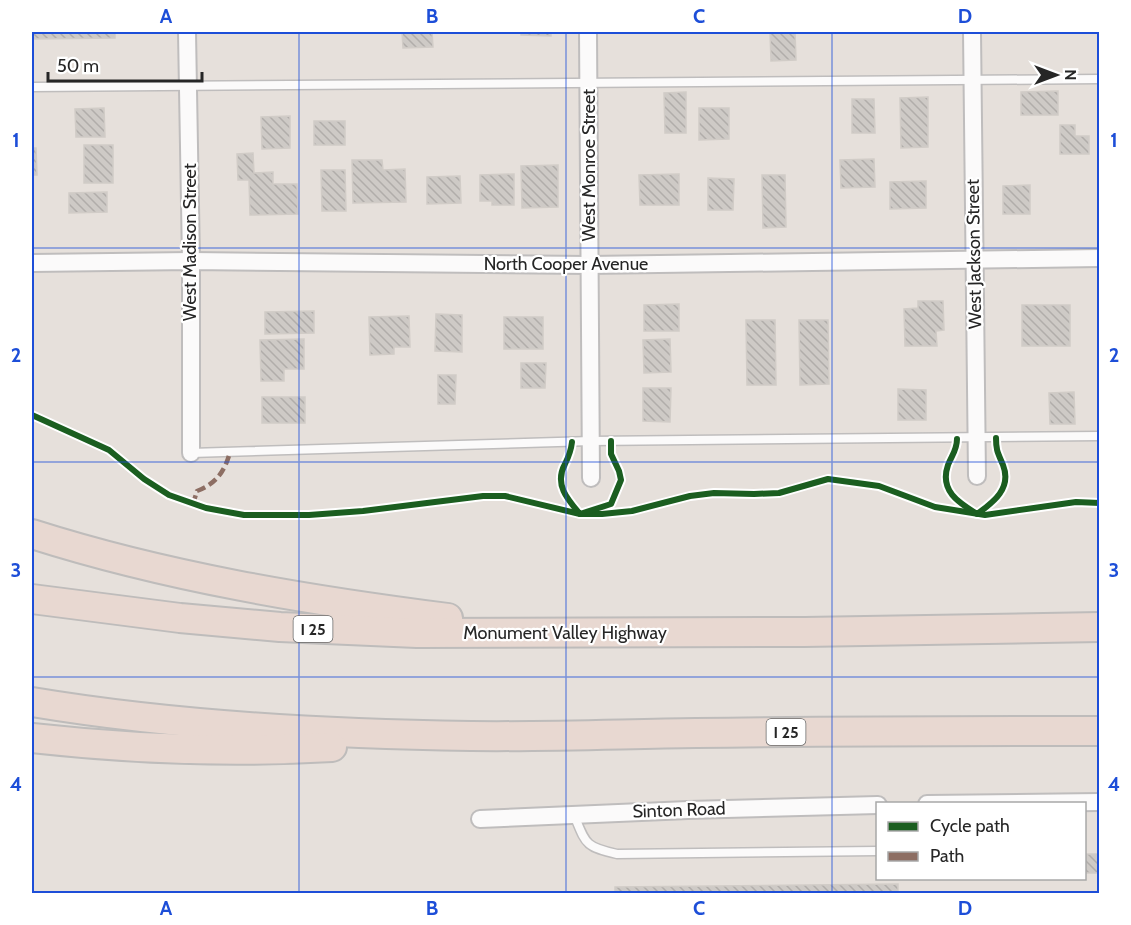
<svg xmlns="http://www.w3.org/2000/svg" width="1131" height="925" font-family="Cabin,sans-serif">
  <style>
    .building { fill: url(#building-back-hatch); stroke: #d1ccc7; stroke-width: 1.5 }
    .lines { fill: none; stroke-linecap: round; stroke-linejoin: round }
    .lane-casing { stroke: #bfbdbd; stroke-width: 11 }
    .street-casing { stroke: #bfbdbd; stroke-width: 20 }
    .highway-casing { stroke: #bebcbb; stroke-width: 32 }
    .lane { stroke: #fbfafa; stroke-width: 8 }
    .street { stroke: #fbfafa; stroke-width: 16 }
    .highway { stroke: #e8d8d1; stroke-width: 28 }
    .quiet { stroke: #8d6e63; stroke-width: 4.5; stroke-dasharray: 9 4.5; stroke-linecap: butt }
    .cycleway-casing { stroke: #fff; stroke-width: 10 }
    .cycleway { stroke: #1b5e20; stroke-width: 6 }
    .grid { fill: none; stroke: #1d4ed8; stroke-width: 1.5; stroke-opacity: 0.55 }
    .labels { text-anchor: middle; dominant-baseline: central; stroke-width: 4.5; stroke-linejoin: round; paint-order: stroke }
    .shield { fill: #fff; stroke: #676767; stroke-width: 1.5 }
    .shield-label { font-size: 16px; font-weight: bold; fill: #262626 }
    .street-label { font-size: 18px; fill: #262626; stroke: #fff }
    .neatline { fill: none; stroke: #1d4ed8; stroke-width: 2 }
    .grid-label { font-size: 20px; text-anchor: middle; font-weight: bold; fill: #1d4ed8 }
  </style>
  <defs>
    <pattern id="building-back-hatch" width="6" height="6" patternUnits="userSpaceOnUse" patternTransform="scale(1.5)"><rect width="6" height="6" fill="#cecac6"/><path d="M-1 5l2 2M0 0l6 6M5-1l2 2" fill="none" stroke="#b1adaa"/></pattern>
  </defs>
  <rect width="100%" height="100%" fill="#e6e0db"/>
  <g class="building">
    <path d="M32,32H115V38L32,39Z"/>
    <path d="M402,32H432L433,47L403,48Z"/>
    <path d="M521,32H551V36L521,35Z"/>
    <path d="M770,32H795L796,60L771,61Z"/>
    <path d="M1058,91V115H1021V92Z"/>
    <path d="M686,92V133H665L664,93Z"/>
    <path d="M928,97V147L901,148L900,98Z"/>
    <path d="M852,99H874L875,133H852Z"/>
    <path d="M104,108L105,137H76L75,109Z"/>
    <path d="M699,108H729V139L699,140Z"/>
    <path d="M290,116V148L262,149L261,117Z"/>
    <rect x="314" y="121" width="31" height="24"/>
    <path d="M1060,125H1075V136H1089V154H1060Z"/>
    <rect x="84" y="145" width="29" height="38"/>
    <path d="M32,148H36L37,175H32Z"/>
    <path d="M253,153L254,173L273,172V184H297L298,214L250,215L249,180H238L237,154Z"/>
    <path d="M874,159L875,187L841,188L840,160Z"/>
    <path d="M352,160H382L383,170L405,169L406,202L353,203Z"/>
    <path d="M558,165V207L522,208L521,166Z"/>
    <path d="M321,170H345L346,211H322Z"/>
    <path d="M514,174V205H492V201H480V175Z"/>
    <path d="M679,174V205H640L639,175Z"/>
    <path d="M762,175H785L786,227L763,228Z"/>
    <path d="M460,176L461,203L427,204V177Z"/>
    <path d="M708,178L734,179L733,210H708Z"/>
    <path d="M926,181V208L890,209V182Z"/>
    <path d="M1030,185V214H1003V186Z"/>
    <path d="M107,192V212L69,213V193Z"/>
    <path d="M918,301H943L944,330L936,331L937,346H905L904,309L918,308Z"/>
    <path d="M679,304V331H644V305Z"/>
    <rect x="1022" y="305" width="48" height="41"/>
    <path d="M314,311V333L265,334V312Z"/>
    <path d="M436,314L462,315V352L435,351Z"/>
    <path d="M409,316L410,347H394V354L370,355L369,317Z"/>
    <rect x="504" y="317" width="39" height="32"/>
    <path d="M746,320H775L776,385H747Z"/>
    <path d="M799,320H828L829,384L800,385Z"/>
    <path d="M304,339V369H284V381H261L260,340Z"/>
    <path d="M670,339L671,372L644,373L643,340Z"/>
    <path d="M521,363H546L545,388H521Z"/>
    <path d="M438,375H456L455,404H438Z"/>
    <path d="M643,388H671L670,422L643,421Z"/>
    <path d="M898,389L926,390V420H898Z"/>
    <path d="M1074,392L1075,424H1050L1049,393Z"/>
    <rect x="262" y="397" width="43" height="26"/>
    <path d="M1084,854H1098L1099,873H1084Z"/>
    <path d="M898,884V894H615V887Z"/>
  </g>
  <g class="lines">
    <defs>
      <g id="lane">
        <path d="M32,87L1100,79"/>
        <path d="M191,453L591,441L1100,436"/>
        <path d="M574,815C586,844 585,847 617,854L878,851"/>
      </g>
      <g id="street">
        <path d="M187,32L191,261V453"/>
        <path d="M588,32L591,478"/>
        <path d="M972,32L977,476"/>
        <path d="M32,263L191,261L589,265L1100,258"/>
        <path d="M927,804L1100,802"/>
        <path d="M480,819L688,810L878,805"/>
      </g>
      <g id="highway">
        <path d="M32,534C167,577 307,600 448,618"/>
        <path d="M32,599L180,618L280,627L417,633L804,632L1100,627"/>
        <path d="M32,702C176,726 325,734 471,736C546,737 621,734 696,733C831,731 965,731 1100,731"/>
        <path d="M32,738C131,749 232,753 332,747"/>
      </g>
    </defs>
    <use href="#lane" class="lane-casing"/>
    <use href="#street" class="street-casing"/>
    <use href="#highway" class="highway-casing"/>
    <use href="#lane" class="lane"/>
    <use href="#street" class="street"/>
    <use href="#highway" class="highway"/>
    <path class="quiet" d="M193,504L197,491C216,484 225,471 230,452"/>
    <defs>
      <g id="cycleway">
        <path d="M32,415L109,450L144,479L169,495L206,508L244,515H309L363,511L483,496H505L580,514H602L632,511L690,496L714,493L754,494L779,493L828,479L879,486L935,507L985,515L1076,502L1100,503"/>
        <path d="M957,439C957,450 952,455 948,465C939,491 959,503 977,514C994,502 1012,488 1003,465C998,453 996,451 996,438"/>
        <path d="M572,442C571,451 569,456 565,464C554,484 567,499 580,514L611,504L621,480L619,471L611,454V441"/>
      </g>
    </defs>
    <use href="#cycleway" class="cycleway-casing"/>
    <use href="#cycleway" class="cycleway"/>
  </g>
  <path class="grid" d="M299,32V894M566,32V894M832,32V894M32,248H1100M32,462H1100M32,677H1100"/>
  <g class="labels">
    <g class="shield">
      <rect x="293.5" y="616" width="39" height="26" rx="4.5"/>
      <rect x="766.5" y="719" width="39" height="26" rx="4.5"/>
    </g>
    <g class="shield-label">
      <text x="313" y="629">I 25</text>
      <text x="786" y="732">I 25</text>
    </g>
    <g class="street-label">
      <text transform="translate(589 165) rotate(-90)">West Monroe Street</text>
      <text transform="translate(190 242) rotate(-90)">West Madison Street</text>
      <text transform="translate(974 254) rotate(-91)">West Jackson Street</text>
      <text x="566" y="264">North Cooper Avenue</text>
      <text x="565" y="633">Monument Valley Highway</text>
      <text transform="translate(679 810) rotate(-2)">Sinton Road</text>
    </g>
  </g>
  <rect width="1131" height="925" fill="none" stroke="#ffffff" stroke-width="66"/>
  <rect x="876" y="802" width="210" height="78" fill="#ffffff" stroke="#a8a8a8" stroke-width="1.5"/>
  <rect x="888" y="822" width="30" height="9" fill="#1b5e20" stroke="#a8a8a8" stroke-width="1.5"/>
  <text x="930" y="832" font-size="18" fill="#262626">Cycle path</text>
  <rect x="888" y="852" width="30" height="9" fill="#8d6e63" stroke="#a8a8a8" stroke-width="1.5"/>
  <text x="930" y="862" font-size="18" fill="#262626">Path</text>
  <g transform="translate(1056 75) rotate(90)" stroke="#ffffff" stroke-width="4.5" paint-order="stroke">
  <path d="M0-4.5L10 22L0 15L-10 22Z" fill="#262626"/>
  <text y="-9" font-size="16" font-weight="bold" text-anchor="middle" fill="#262626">N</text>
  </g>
  <path d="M48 72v9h154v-9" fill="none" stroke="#262626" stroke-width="3"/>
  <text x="57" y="72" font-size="18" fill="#262626" stroke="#ffffff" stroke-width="4.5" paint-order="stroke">50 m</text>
  <rect x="33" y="33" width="1065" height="859" class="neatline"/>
  <g class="grid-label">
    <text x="166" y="23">A</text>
    <text x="432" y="23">B</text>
    <text x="699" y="23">C</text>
    <text x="965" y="23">D</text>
    <text x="16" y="147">1</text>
    <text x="1114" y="147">1</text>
    <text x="16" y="362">2</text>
    <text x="1114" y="362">2</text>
    <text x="16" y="577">3</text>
    <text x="1114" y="577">3</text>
    <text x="16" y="791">4</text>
    <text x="1114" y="791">4</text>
    <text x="166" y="915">A</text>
    <text x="432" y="915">B</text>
    <text x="699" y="915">C</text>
    <text x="965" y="915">D</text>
  </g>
</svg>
